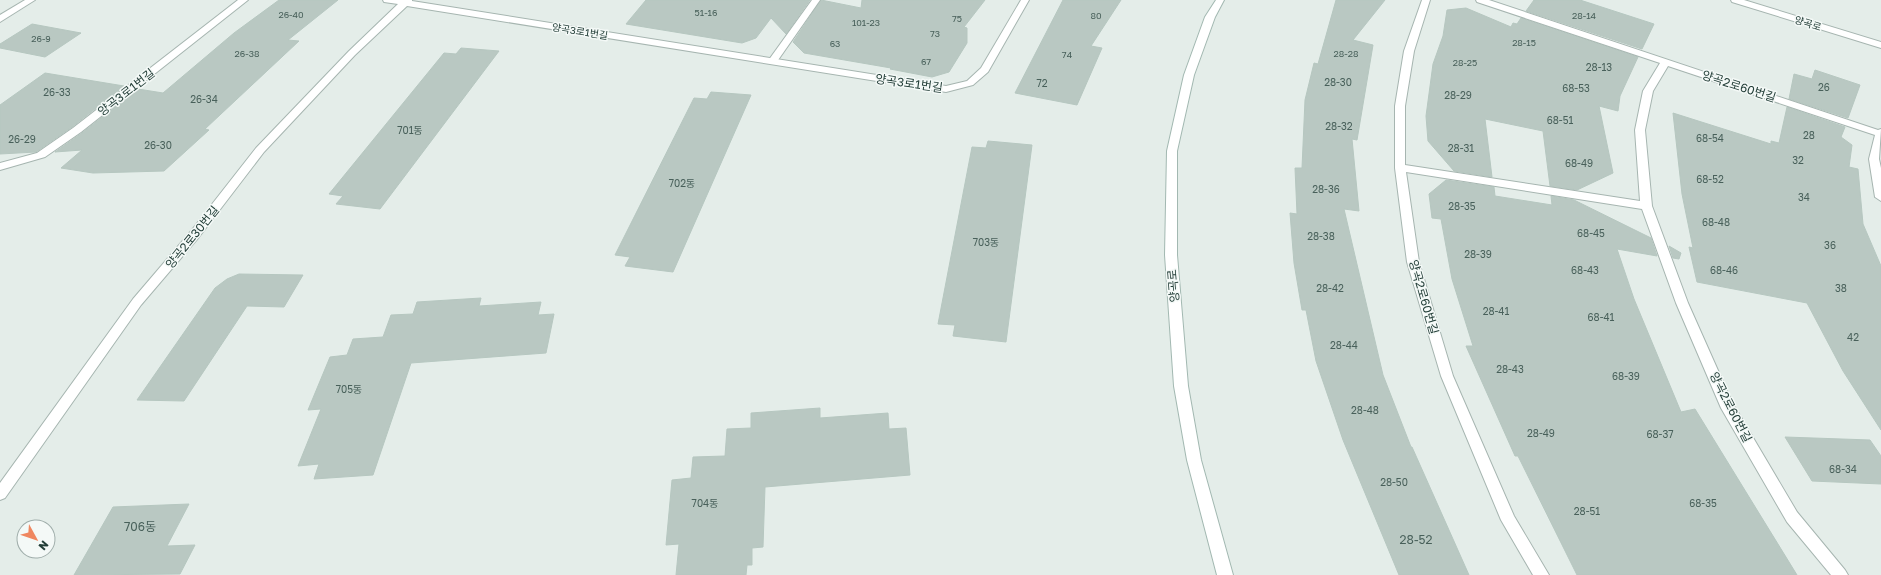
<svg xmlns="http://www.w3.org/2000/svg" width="1881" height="575" font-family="'Golos Text','Noto Sans KR',sans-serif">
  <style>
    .building { fill: #b9c8c2; stroke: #b6c7c0 }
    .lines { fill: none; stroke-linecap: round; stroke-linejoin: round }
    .lane-casing { stroke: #a6b5b0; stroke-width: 2 }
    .street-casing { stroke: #a6b5b0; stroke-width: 2 }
    .secondary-casing { stroke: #a2b8b1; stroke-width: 2 }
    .lane { fill: #fff; fill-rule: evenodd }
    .street { fill: #fff; fill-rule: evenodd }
    .secondary { fill: #fff; fill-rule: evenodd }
    .labels { text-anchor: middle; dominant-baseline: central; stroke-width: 3; stroke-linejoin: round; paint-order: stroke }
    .far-number-label { font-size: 9px; fill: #48605a }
    .far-street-label { font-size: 10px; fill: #233e38; stroke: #f4f9f7 }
    .number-label { font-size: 10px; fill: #48605a }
    .street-label { font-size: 12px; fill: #233e38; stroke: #f4f9f7 }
    .near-number-label { font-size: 12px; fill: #48605a }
  </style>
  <rect width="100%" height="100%" fill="#e4ede9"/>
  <g class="building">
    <path d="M279,0H338L288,40L299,41L205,129L209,130L164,171L93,173L61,168L82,150L55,152L82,133L138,89L163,93L234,33Z"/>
    <path d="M646,0H810L786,34L771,18L756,38L742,43L626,24Z"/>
    <path d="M821,0L861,8L862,0H985L964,27L967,28V43L949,72L932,77L890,69L891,68L804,53L793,42Z"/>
    <path d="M1063,0H1121L1091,46L1102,48L1077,105L1015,93Z"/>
    <path d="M1336,0H1385L1353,40L1373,45L1357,140L1352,139L1359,211L1344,209L1383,375L1411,447H1412L1469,575H1399L1343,440L1316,361L1306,310H1302L1294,263L1290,213L1297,214L1295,168H1302L1305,100L1314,63L1318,64Z"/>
    <path d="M1534,0H1580L1654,24L1642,49L1526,11Z"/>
    <path d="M1466,8L1511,27L1513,23L1517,24L1521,18L1638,57L1620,96L1618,111L1599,106L1613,173L1577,190L1550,186L1543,131L1485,119L1492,177L1454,171L1428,141L1426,116L1433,64L1443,36L1447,10Z"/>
    <path d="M32,24L81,33L45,57L0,48V44Z"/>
    <path d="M461,48L499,51L380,209L336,204L343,196L329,194L444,53L456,54Z"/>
    <path d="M1815,70L1860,85L1848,118L1789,99L1794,74L1812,79Z"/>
    <path d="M45,73L124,86L72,127L36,152L0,154V105Z"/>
    <path d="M711,92L751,95L673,272L625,266L630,257L615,255L694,98L707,99Z"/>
    <path d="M1787,107L1845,127L1841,137L1852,145L1849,167L1858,169L1863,224L1881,266V430L1843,371L1807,303L1697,282L1689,247L1693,248L1682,194L1673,113L1771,144V141L1779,143Z"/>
    <path d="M988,141L1032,145L1006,342L953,336L955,325L938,324L972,147L986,148Z"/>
    <path d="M1446,180L1494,187L1495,196L1552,205L1551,196L1574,200L1651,238L1657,256L1617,249L1634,299L1681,412L1695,409L1797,575H1577L1518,456H1515L1466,346H1473L1452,279L1441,219L1432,218L1429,194Z"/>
    <path d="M1669,246L1681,253L1679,259L1673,258Z"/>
    <path d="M239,274L303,275L284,307L247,306L184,401L137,400L215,288L227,279Z"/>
    <path d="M481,298L479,306L541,302L538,315L554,314L546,353L411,363L373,475L314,479L319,464L298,466L321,409L308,410L330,357L347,355L353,339L383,337L391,315L413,314L417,302Z"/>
    <path d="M820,408V418L888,413L889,429L906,428L910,475L765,487L763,547L752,548V565H747L746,575H676L679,544L666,545L672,480L691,478L693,457L725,456L727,429L751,428V413Z"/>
    <path d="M1785,437L1870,440L1881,456V484L1812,481Z"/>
    <path d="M189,504L167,546L195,545L180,574L74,575L113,507Z"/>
  </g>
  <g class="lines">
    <defs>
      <g id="lane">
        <path d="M25,0H35L0,22V15Z"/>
        <path d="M238,0H248L81,132L45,157L0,170V163L37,153L73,128Z"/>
        <path d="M812,0H820L776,63H770L768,61Z"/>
      </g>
      <g id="street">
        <path d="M383,0H412V1L946,86L967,81L981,68L1021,0H1029L988,72L973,85L946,92L407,6L355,55L264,152L199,237L141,305L5,498L0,500V483L133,299L191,231L256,148L349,51L398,4L384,2Z"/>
        <path d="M1422,0H1430L1414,51L1405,106V165L1640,201L1635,130L1643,91L1660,63L1477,2L1476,0H1489L1878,130L1881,129L1879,159L1881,168V201L1875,197L1869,159L1875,135L1668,66L1653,91L1645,130L1652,206L1688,303L1732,402L1797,512L1845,570L1848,575H1831L1787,522L1721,408L1676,303L1642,209L1406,172L1419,262L1453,376L1514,516L1549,575H1533L1501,520L1441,376L1407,262L1395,168V106L1404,51Z"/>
        <path d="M1731,0H1744L1881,42V48L1732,2Z"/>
      </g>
      <path id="secondary" d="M1216,0H1224L1215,17L1194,75L1177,151V255L1188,386L1201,460L1233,575H1217L1187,460L1174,386L1165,255L1167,151L1184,75L1205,17Z"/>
    </defs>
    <use href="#lane" class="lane-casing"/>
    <use href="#street" class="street-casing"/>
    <use href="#secondary" class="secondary-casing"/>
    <use href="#lane" class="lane"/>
    <use href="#street" class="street"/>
    <use href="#secondary" class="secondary"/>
  </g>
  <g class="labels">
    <g class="far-number-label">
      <text x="706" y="12">51-16</text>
      <text x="291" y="14">26-40</text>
      <text x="1096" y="15">80</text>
      <text x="1584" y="15">28-14</text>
      <text x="957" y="18">75</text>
      <text x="866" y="22">101-23</text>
      <text x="935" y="33">73</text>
      <text x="41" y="38">26-9</text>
      <text x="1524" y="42">28-15</text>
      <text x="835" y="43">63</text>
      <text x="247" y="53">26-38</text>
      <text x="1346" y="53">28-28</text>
      <text x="1067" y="54">74</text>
      <text x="926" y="61">67</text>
      <text x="1465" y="62">28-25</text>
    </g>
    <g class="far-street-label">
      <text transform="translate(1808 23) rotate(17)">양곡로</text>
      <text transform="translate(580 31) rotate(9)">양곡3로1번길</text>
    </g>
    <g class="number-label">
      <text x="1599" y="67">28-13</text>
      <text x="1338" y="82">28-30</text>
      <text x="1042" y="83">72</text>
      <text x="1824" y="87">26</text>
      <text x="1576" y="88">68-53</text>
      <text x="57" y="92">26-33</text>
      <text x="1458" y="95">28-29</text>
      <text x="204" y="99">26-34</text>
      <text x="1560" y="120">68-51</text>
      <text x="1339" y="126">28-32</text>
      <text x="410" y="130">701동</text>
      <text x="1809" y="135">28</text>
      <text x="1710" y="138">68-54</text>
      <text x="22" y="139">26-29</text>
      <text x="158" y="145">26-30</text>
      <text x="1461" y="148">28-31</text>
      <text x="1798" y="160">32</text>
      <text x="1579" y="163">68-49</text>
      <text x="1710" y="179">68-52</text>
      <text x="682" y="183">702동</text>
      <text x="1326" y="189">28-36</text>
      <text x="1804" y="197">34</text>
      <text x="1462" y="206">28-35</text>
      <text x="1716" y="222">68-48</text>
      <text x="1591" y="233">68-45</text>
      <text x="1321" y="236">28-38</text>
      <text x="986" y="242">703동</text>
      <text x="1830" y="245">36</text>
      <text x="1478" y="254">28-39</text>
      <text x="1585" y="270">68-43</text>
      <text x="1724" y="270">68-46</text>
      <text x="1330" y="288">28-42</text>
      <text x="1841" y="288">38</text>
      <text x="1496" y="311">28-41</text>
      <text x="1601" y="317">68-41</text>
      <text x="1853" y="337">42</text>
      <text x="1344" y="345">28-44</text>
      <text x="1510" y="369">28-43</text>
      <text x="1626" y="376">68-39</text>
      <text x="349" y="389">705동</text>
      <text x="1365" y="410">28-48</text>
      <text x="1541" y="433">28-49</text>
      <text x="1660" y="434">68-37</text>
      <text x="1843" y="469">68-34</text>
      <text x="1394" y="482">28-50</text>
      <text x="705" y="503">704동</text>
      <text x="1703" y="503">68-35</text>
      <text x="1587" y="511">28-51</text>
    </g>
    <g class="street-label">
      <text transform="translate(909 83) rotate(8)">양곡3로1번길</text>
      <text transform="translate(1739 86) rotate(18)">양곡2로60번길</text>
      <text transform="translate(126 92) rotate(-38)">양곡3로1번길</text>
      <text transform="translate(192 237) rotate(-51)">양곡2로30번길</text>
      <text transform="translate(1173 286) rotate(-95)">양곡로</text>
      <text transform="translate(1424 297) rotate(74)">양곡2로60번길</text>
      <text transform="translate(1731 407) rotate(63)">양곡2로60번길</text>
    </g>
    <g class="near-number-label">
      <text x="140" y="526">706동</text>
      <text x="1416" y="539">28-52</text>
    </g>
  </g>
  <g transform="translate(36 539) rotate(130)"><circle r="19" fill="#f4f9f7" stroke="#a0aeab"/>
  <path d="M0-3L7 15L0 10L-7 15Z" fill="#ef8760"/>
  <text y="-6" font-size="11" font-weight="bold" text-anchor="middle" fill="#233e38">N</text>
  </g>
</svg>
